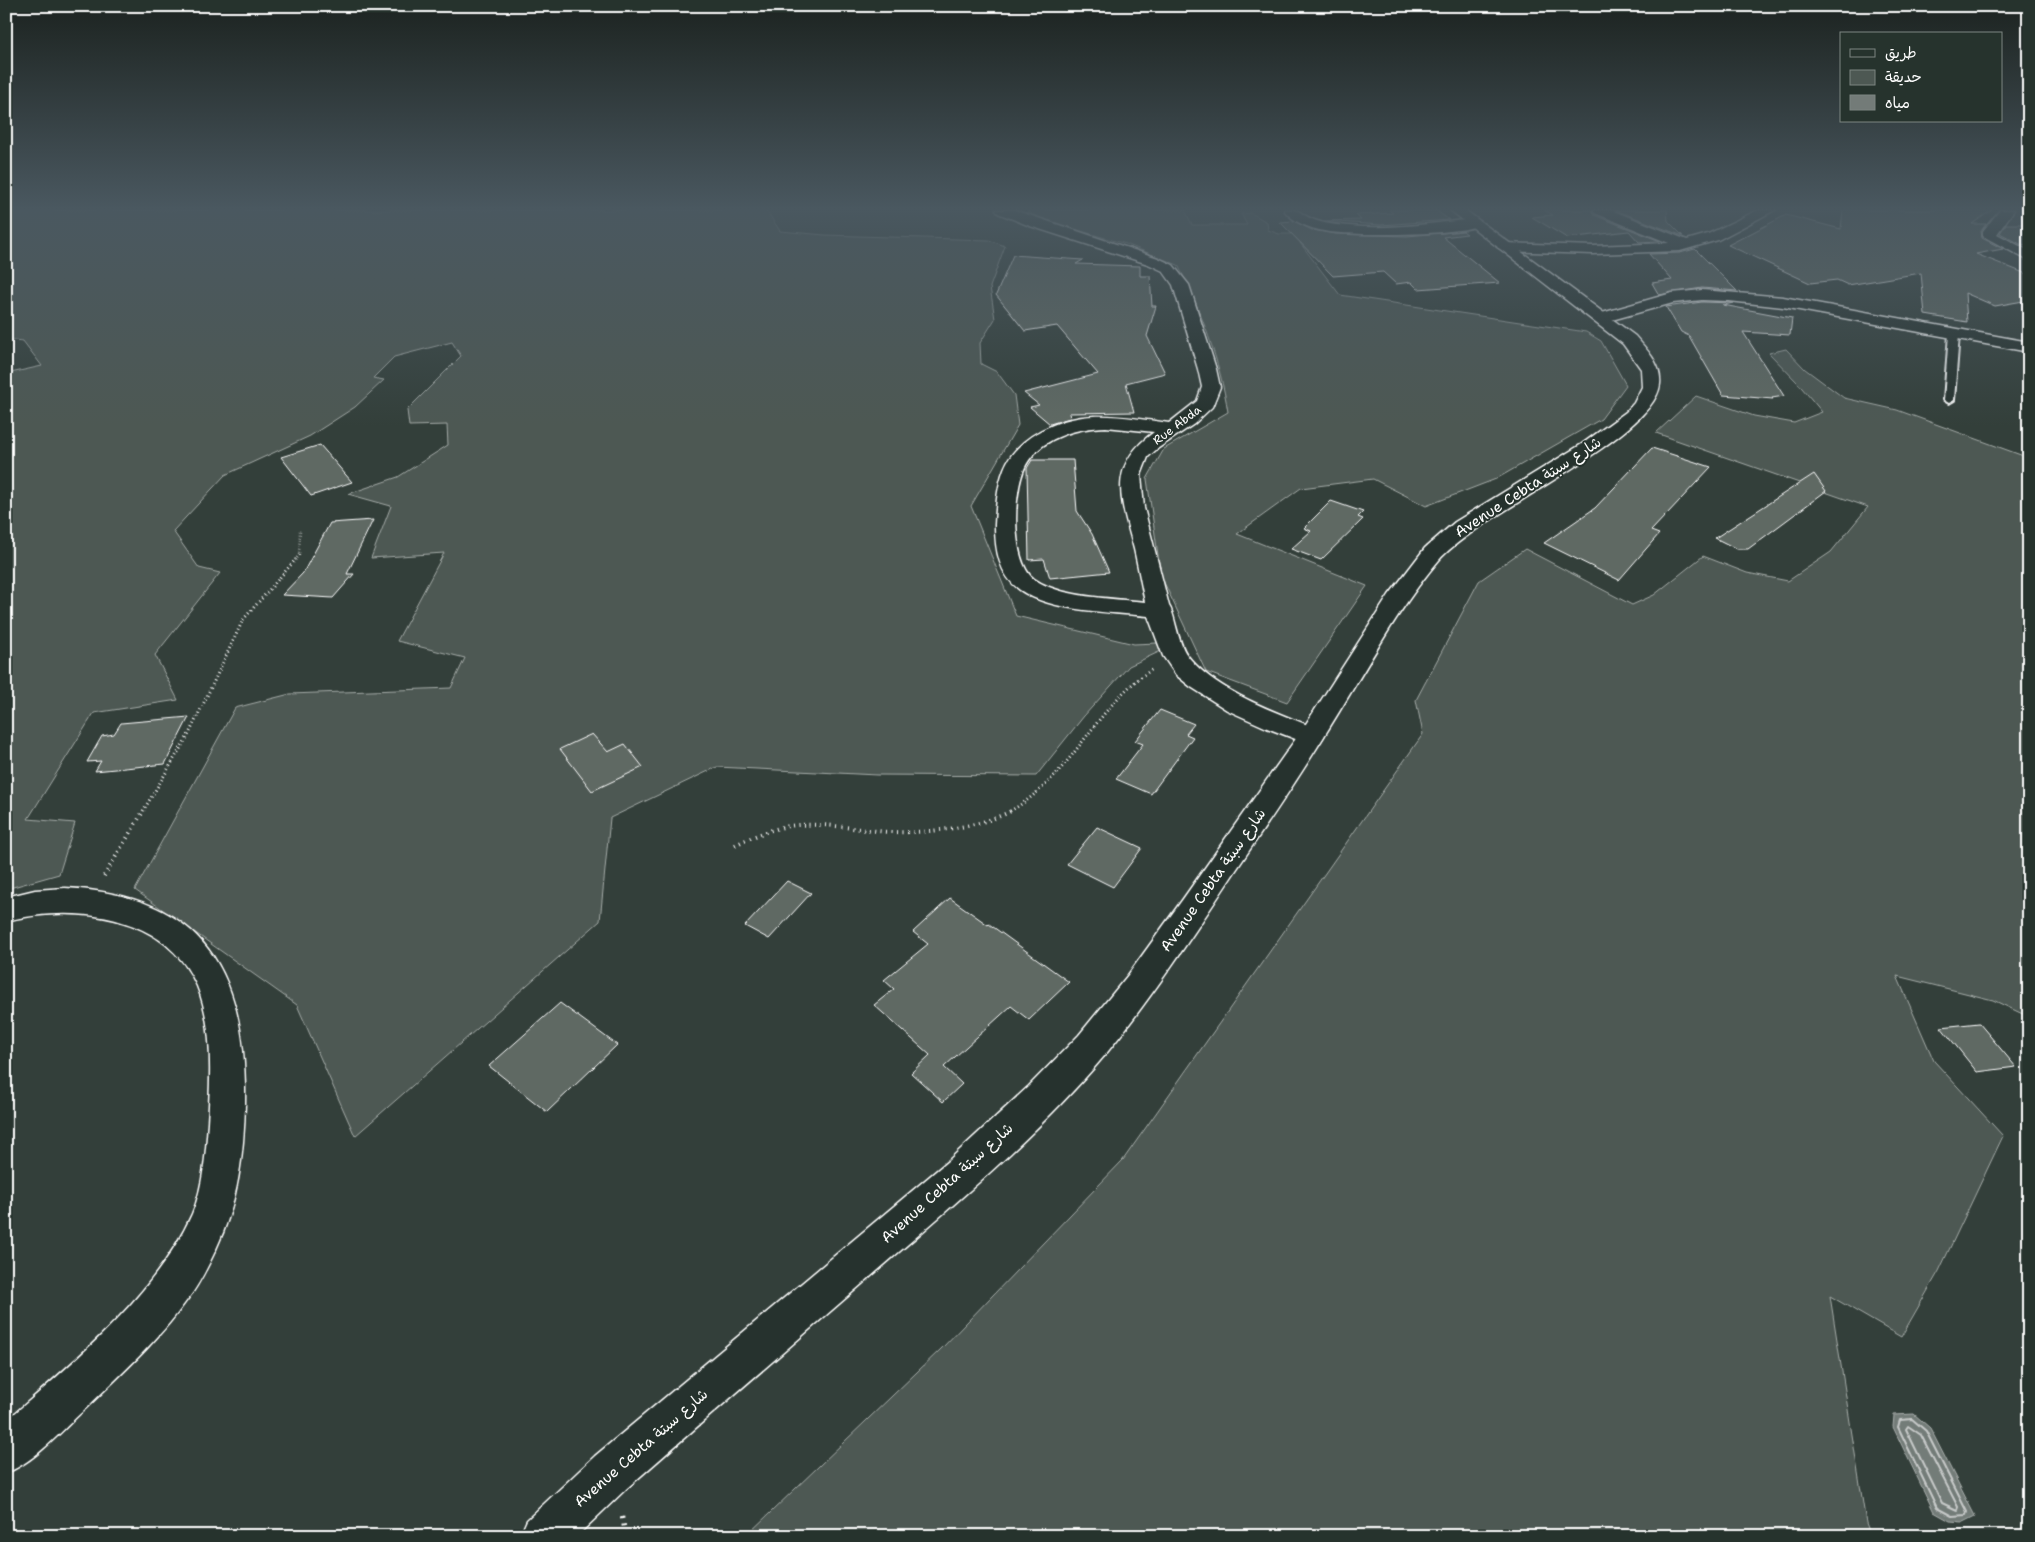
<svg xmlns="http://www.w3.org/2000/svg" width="2035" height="1542" font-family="'Shantell Sans','Playpen Sans Arabic',sans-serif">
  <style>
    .green { fill: #4d5853; stroke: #a6aca9 }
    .water { fill: #737b78; stroke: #abb0ae }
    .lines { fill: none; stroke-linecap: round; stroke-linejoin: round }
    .shore { stroke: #c7cac9; stroke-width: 2 }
    .building { fill: #5f6964; stroke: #fff }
    .lane-casing { stroke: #fff; stroke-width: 4 }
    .street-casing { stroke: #fff; stroke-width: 3 }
    .secondary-casing { stroke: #fff; stroke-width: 3 }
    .path-far3 { stroke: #fff; stroke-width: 2.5; stroke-dasharray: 0.5 2.5; stroke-linecap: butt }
    .path-far2 { stroke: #fff; stroke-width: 3; stroke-dasharray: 1 3; stroke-linecap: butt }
    .path-far1 { stroke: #fff; stroke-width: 4; stroke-dasharray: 1 4.5; stroke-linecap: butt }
    .path { stroke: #fff; stroke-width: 4.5; stroke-dasharray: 2 5.5; stroke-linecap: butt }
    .lane { fill: #26332d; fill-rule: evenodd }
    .street { fill: #26332d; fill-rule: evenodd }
    .secondary { fill: #26332d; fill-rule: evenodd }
    .labels { text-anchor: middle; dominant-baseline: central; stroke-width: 4; stroke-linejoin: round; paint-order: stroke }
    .far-street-label { font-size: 12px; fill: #fff; stroke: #26332d }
    .street-label { font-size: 15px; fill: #fff; stroke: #26332d }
  </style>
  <rect width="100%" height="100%" fill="#333f3a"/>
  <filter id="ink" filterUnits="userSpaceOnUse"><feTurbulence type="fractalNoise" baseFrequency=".02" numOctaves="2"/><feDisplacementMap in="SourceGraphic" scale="10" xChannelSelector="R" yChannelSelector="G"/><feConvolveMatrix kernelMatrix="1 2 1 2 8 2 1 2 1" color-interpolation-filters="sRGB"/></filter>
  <g filter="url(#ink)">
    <g class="green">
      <path d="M6,210H762L768,213L780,231L825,235L989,240L1005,246L990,287L995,319L980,343L981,364L997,372L1014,395L1018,425L971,506L1016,616L1134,644L1157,643L1161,651L1129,666L1084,716L1036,776L877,775L717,767L610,818L600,921L355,1136L297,1005L135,890L235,708L290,694L451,688L465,658L397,641L444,553L371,558L391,506L348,494L398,477L448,445L447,425L409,426L407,410L461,356L452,342L394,357L373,378L384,380L355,407L310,436L225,475L173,531L199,568L220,573L155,655L178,700L94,713L28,819L75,823L59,874L6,889V374L42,366L23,341L6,339Z"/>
      <path d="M1026,210H1185L1192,225H1247L1241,214L1251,213L1267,222L1268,230L1279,234H1306L1303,228L1306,227L1333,232L1340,241L1300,243L1340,295L1586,332L1601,341L1626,385L1601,419L1496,479L1426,506L1373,479L1301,488L1237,534L1367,586L1287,702L1206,672L1161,576L1147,479L1164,449L1228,412C1220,361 1201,311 1178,265L1126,244L1040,219Z"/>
      <path d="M1786,349L1805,369L1844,398L1897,410L2029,458V1017L1993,1000L1897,976L1934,1061L2003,1136L1939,1271L1901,1337L1830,1296L1866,1523L1871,1536H746L941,1349L1123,1160L1423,734L1416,700L1479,581L1525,549L1632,605L1654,595L1703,556L1747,573L1788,581L1831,552L1868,507L1656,433L1696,396L1754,416L1794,423L1822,412L1797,382L1769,353Z"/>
    </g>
    <path class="water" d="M1914,1414L1930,1428L1975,1516L1963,1522L1950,1521L1934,1512L1893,1427L1894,1415Z"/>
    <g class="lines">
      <g class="shore">
        <path d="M1912,1419L1926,1431L1967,1512L1966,1515L1952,1516L1937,1508L1898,1427L1900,1420Z"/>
        <path d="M1908,1426L1921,1435L1958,1507L1957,1510L1942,1503L1906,1429Z"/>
      </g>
    </g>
    <g class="building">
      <path d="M1389,210H1436L1449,220L1381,225L1323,221L1361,220L1356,215L1393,213Z"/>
      <path d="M1544,210H1591L1594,215L1660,241L1639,242L1629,231L1567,238L1532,217L1553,215Z"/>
      <path d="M1615,210H1667L1668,221L1683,236Z"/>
      <path d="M1843,210H1992L1972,224H1986L1981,231L1982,238L2003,249L1976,254L2029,275V300L1995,306L1965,293L1967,322L1925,315L1921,273L1848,285L1837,280L1810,283L1728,245L1786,215L1841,229Z"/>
      <path d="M1294,221L1312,230L1336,234L1407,236L1463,231L1467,234L1443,237L1500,283L1418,289L1411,282L1396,284L1383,272L1333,276L1280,222Z"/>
      <path d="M2006,224H2029V244L2022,245L2000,233Z"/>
      <path d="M1695,249L1737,291L1702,288L1659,295L1652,283L1672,280L1649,254L1680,253Z"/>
      <path d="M1013,255L1083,260L1076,264L1140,266V276H1150L1152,306H1156L1147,336L1165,373L1126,383L1134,412L1069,413L1070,418L1050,424L1030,407L1039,405L1024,393L1098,374L1057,326L1025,331L996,295Z"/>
      <path d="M1702,302L1734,303L1723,305L1792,318L1790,335L1743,332L1784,396L1772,398L1773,399L1723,395L1689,336L1681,332L1666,307Z"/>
      <path d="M320,445L352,482L311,496L281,457Z"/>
      <path d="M1652,448L1711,467L1651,531L1659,534L1619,580L1544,543L1595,508Z"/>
      <path d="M1032,460H1073L1077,511L1092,534L1109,572L1050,578L1044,559L1029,560L1027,468Z"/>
      <path d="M1814,474L1826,491L1748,549H1737L1715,538Z"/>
      <path d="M1331,501L1363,512L1358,517L1363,519L1321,560L1291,549L1311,531L1304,528Z"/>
      <path d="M373,520L347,574H354L333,598L282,595L303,573L330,523Z"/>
      <path d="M1160,710L1194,724L1186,734L1193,737L1151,794L1116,779L1143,744L1135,741Z"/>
      <path d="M189,717L165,764L95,771L101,761L87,762L102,736L114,734L121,723Z"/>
      <path d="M592,734L608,752L625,744L643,767L592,791L560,749Z"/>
      <path d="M1097,827L1142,848L1113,887L1067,864Z"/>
      <path d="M787,881L811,893L769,939L745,926Z"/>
      <path d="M950,898L988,925L989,924L1069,982L1029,1020L1011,1006L944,1067L962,1084L943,1102L911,1073L930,1055L874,1005L894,989L884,980L928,944L913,932Z"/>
      <path d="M560,1003L617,1045L547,1112L489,1066Z"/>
      <path d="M1979,1023L2016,1067L1977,1072L1941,1027Z"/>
    </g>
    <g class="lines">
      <defs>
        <path id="lane" d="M1954,331L1959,334L1954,400L1949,403L1944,400L1949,334Z"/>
        <g id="street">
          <path d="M996,210H1014L1158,258L1173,265L1189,285L1216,369L1220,387L1212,407L1194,424L1157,449L1148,457L1141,475L1144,508L1169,606C1175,614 1177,641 1187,655C1215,692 1278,713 1320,730L1324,736L1320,742L1311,745L1267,728L1227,710L1191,687L1176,675L1163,656L1148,616C1111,612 1051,612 1020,590C999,575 995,549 995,525C996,507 997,487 1004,469C1017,436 1060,417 1094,416C1119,415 1144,420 1169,423L1197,401L1202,387L1198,369L1173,285L1163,271L1148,264L1030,226L998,213ZM1106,427L1154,432C1106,467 1121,500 1134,549C1138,566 1141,584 1145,602C1112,598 1060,598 1034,579C1010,561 1012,483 1029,460C1046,436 1078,428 1106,427Z"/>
          <path d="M1284,210C1302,209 1298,213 1312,219C1323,224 1337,225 1349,226C1391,230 1434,223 1475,219L1482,223C1472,236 1344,236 1324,231C1309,228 1293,222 1284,210Z"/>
          <path d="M1593,210H1611L1687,240L1708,234L1758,210H1775L1718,240L1680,251L1593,254L1504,251L1497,247L1504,243L1593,246L1669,243L1595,213Z"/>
          <path d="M2000,210H2014L1997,234L2029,251V261L1983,236V231Z"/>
          <path d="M1702,290L1783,297L2029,342V352L1783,307L1729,301L1702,300L1673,303L1601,323L1593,318L1595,315L1672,293Z"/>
          <path d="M65,888C205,895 247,973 245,1103C244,1153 238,1203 216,1249C208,1266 199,1285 187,1300C159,1340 120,1375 85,1409C61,1431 36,1461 6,1473V1421C72,1364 156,1295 192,1214C205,1185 207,1139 209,1106C211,1068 212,1022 197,986C166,913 73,904 6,921V897L35,890Z"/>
        </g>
        <path id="secondary" d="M1450,210H1465L1635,336C1647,350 1662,365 1660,384C1655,437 1480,513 1439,560C1397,609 1361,678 1326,733C1297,781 1265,827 1234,873C1193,935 1152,997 1105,1055C1042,1130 966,1194 892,1258C803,1335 715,1411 627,1488L577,1536H520L527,1520L595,1456L948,1161L1029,1086L1079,1035L1128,975L1183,899L1302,730L1389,595L1425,548L1455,522L1582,444L1626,412L1634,403L1642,387L1641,369L1623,344Z"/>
      </defs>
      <use href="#lane" class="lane-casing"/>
      <use href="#street" class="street-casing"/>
      <use href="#secondary" class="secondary-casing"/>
      <path class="path-far3" d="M295,560L299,555L300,530"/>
      <g class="path-far2">
        <path d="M143,811L189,734L243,620L296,559"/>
        <path d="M1010,811C1074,776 1095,704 1153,669"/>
      </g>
      <g class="path-far1">
        <path d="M735,845C752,837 770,829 789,826C819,822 848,828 877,831C917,835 978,829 1013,810"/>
        <path d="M104,876L144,810"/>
      </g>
      <path class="path" d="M622,1517L626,1536"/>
      <use href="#lane" class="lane"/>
      <use href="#street" class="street"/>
      <use href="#secondary" class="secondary"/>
    </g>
  </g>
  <linearGradient id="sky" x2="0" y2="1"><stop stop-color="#1c2320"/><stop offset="0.49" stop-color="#4a5860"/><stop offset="1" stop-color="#4a5860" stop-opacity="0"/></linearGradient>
  <rect width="2035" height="426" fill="url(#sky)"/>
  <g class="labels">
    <g class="far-street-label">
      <text transform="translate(1177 425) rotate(-37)">Rue Abda</text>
    </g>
    <g class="street-label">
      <text transform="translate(1528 487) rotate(-33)">Avenue Cebta شارع سبتة</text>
      <text transform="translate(1213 880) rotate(-55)">Avenue Cebta شارع سبتة</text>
      <text transform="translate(947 1183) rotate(-42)">Avenue Cebta شارع سبتة</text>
      <text transform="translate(641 1448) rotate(-41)">Avenue Cebta شارع سبتة</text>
    </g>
  </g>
  <rect width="2035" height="1542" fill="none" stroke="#26332d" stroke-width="25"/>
  <rect x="12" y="12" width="2010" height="1517" fill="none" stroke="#fff" stroke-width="2" filter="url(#ink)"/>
  <rect x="1840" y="32" width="162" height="90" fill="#26332d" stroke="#7d8581"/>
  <rect x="1850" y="49" width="25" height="8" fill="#26332d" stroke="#7d8581"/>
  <text x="1885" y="58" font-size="15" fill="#ffffff">طريق</text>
  <rect x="1850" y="70" width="25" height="15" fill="#4d5853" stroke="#7d8581"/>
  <text x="1885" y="82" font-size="15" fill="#ffffff">حديقة</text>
  <rect x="1850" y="95" width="25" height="15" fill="#737b78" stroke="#7d8581"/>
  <text x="1885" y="108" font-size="15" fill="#ffffff">مياه</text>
</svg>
